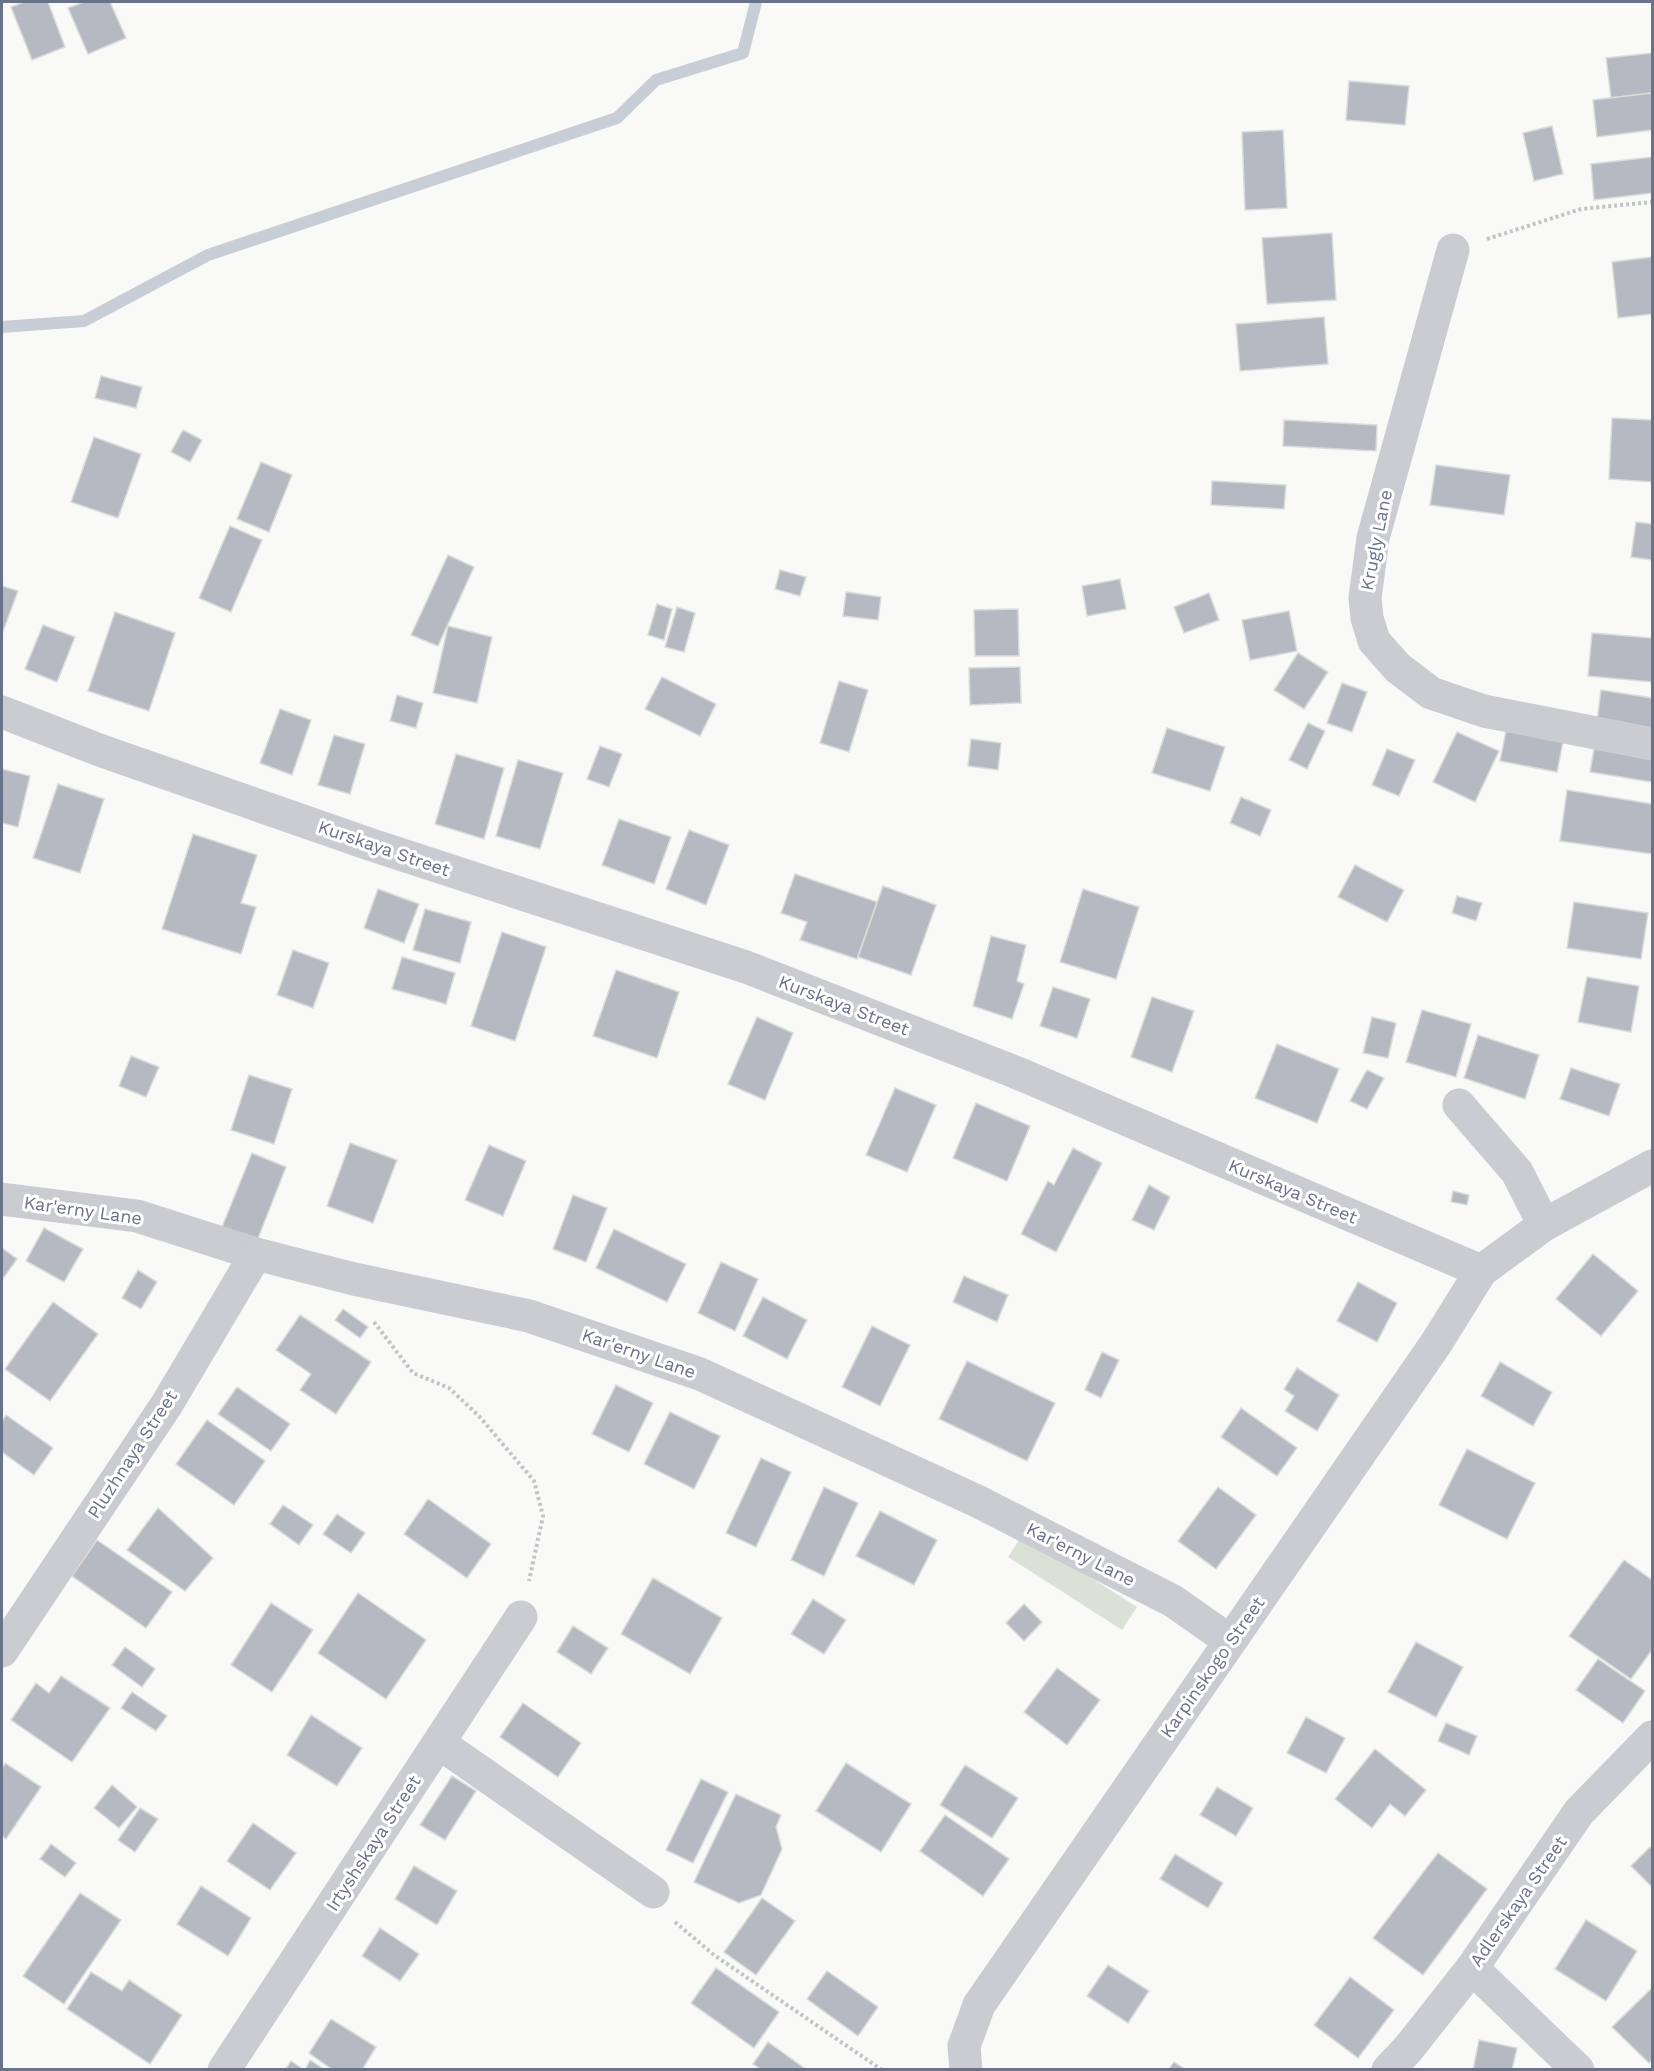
<svg xmlns="http://www.w3.org/2000/svg" width="1654" height="2071" font-family="'Work Sans',sans-serif">
  <style>
    .green { fill: #dae2d8 }
    .lines { fill: none; stroke-linecap: round; stroke-linejoin: round }
    .stream { stroke: #c8ced5; stroke-width: 12 }
    .building { fill: #b5b9c1; stroke: #dbdcd9; stroke-width: 1.5 }
    .path { stroke: #c1c3c6; stroke-width: 4; stroke-dasharray: 3 3; stroke-linecap: butt }
    .minor { stroke: #caccd1; stroke-width: 33 }
    .labels { text-anchor: middle; dominant-baseline: central; stroke-width: 6; stroke-linejoin: round; paint-order: stroke }
    .street-label { font-size: 18px; fill: #687289; stroke: #fff }
  </style>
  <rect width="100%" height="100%" fill="#f9faf7"/>
  <path class="green" d="M1023,1534L1137,1607L1122,1630L1008,1557Z"/>
  <g class="lines">
    <path class="stream" d="M2,327L84,321L208,255L617,118L656,80L743,53L756,2"/>
  </g>
  <g class="building">
    <path d="M24,2H48L65,47L32,60L11,7Z"/>
    <path d="M84,2H110L126,38L88,54L68,8Z"/>
    <path d="M1652,53V93L1611,98L1606,58Z"/>
    <path d="M1349,81L1409,86L1405,125L1346,120Z"/>
    <path d="M1652,93V130L1597,137L1593,100Z"/>
    <path d="M1552,126L1563,174L1534,181L1523,133Z"/>
    <path d="M1283,130L1287,208L1245,210L1242,132Z"/>
    <path d="M1652,157V193L1594,200L1591,164Z"/>
    <path d="M1332,233L1336,300L1267,304L1262,238Z"/>
    <path d="M1652,257V314L1618,318L1612,262Z"/>
    <path d="M1324,317L1328,364L1240,371L1236,324Z"/>
    <path d="M101,376L142,387L136,408L95,398Z"/>
    <path d="M1612,418L1652,420V482L1609,479Z"/>
    <path d="M1284,420L1377,425L1376,451L1283,446Z"/>
    <path d="M183,430L202,440L190,462L171,452Z"/>
    <path d="M94,437L141,454L118,518L71,502Z"/>
    <path d="M261,462L292,475L269,532L237,519Z"/>
    <path d="M1436,465L1510,475L1504,515L1430,505Z"/>
    <path d="M1212,481L1286,485L1284,509L1211,505Z"/>
    <path d="M1636,522L1652,524V560L1631,557Z"/>
    <path d="M230,526L262,540L231,612L199,598Z"/>
    <path d="M448,555L474,567L438,646L411,635Z"/>
    <path d="M780,570L806,577L800,596L775,589Z"/>
    <path d="M1120,579L1126,609L1087,616L1082,586Z"/>
    <path d="M2,586L18,591L2,634Z"/>
    <path d="M846,592L881,597L878,620L843,616Z"/>
    <path d="M1209,593L1219,620L1184,633L1174,607Z"/>
    <path d="M657,604L672,609L664,640L648,635Z"/>
    <path d="M677,607L695,613L684,652L665,647Z"/>
    <path d="M1018,609L1019,656H975L974,610Z"/>
    <path d="M1289,611L1297,651L1250,660L1242,620Z"/>
    <path d="M115,612L175,633L149,711L88,691Z"/>
    <path d="M43,625L75,637L57,682L25,669Z"/>
    <path d="M448,626L492,637L477,703L433,693Z"/>
    <path d="M1592,633L1652,638V682L1588,676Z"/>
    <path d="M1298,653L1328,672L1304,709L1274,690Z"/>
    <path d="M1020,667L1021,703L970,705L969,668Z"/>
    <path d="M662,677L716,704L700,736L645,709Z"/>
    <path d="M839,681L868,690L849,752L820,743Z"/>
    <path d="M1342,683L1367,692L1352,732L1327,723Z"/>
    <path d="M1601,690L1652,698V729L1597,721Z"/>
    <path d="M397,695L423,703L416,728L390,721Z"/>
    <path d="M280,709L311,720L292,775L260,763Z"/>
    <path d="M1308,723L1325,731L1307,769L1289,760Z"/>
    <path d="M1167,728L1225,747L1210,791L1152,773Z"/>
    <path d="M1506,731L1563,742L1557,772L1500,761Z"/>
    <path d="M1457,732L1499,751L1475,802L1433,782Z"/>
    <path d="M334,735L365,744L350,794L318,785Z"/>
    <path d="M971,739L1001,743L998,770L968,766Z"/>
    <path d="M600,746L622,754L609,787L587,779Z"/>
    <path d="M1387,749L1415,760L1399,796L1372,785Z"/>
    <path d="M1594,749L1652,758V782L1590,772Z"/>
    <path d="M456,754L504,768L484,839L435,824Z"/>
    <path d="M518,760L563,773L540,849L496,836Z"/>
    <path d="M2,769L30,776L18,827L2,823Z"/>
    <path d="M58,784L104,799L80,873L33,858Z"/>
    <path d="M1567,790L1652,804V854L1560,841Z"/>
    <path d="M1241,797L1271,810L1260,836L1230,823Z"/>
    <path d="M619,819L671,837L654,884L602,865Z"/>
    <path d="M689,830L729,845L706,905L666,889Z"/>
    <path d="M193,834L257,855L241,903L256,907L241,954L162,929Z"/>
    <path d="M1355,865L1404,890L1387,922L1338,897Z"/>
    <path d="M795,874L877,902L857,959L800,940L807,922L781,913Z"/>
    <path d="M883,886L936,905L911,975L858,957Z"/>
    <path d="M378,889L419,904L404,943L364,928Z"/>
    <path d="M1083,889L1139,907L1116,979L1060,962Z"/>
    <path d="M1457,896L1482,903L1476,921L1452,913Z"/>
    <path d="M1574,902L1648,913L1641,959L1567,948Z"/>
    <path d="M425,909L471,922L460,963L413,950Z"/>
    <path d="M502,932L546,947L515,1041L471,1026Z"/>
    <path d="M991,936L1026,945L1017,981L1024,984L1012,1019L973,1006Z"/>
    <path d="M293,950L329,963L313,1008L277,995Z"/>
    <path d="M402,957L455,973L446,1004L392,989Z"/>
    <path d="M616,970L679,992L657,1058L593,1036Z"/>
    <path d="M1587,977L1639,986L1631,1032L1578,1022Z"/>
    <path d="M1053,987L1090,999L1077,1038L1040,1026Z"/>
    <path d="M1152,997L1194,1011L1172,1072L1131,1057Z"/>
    <path d="M1422,1010L1471,1024L1456,1077L1406,1062Z"/>
    <path d="M757,1017L793,1033L765,1100L728,1084Z"/>
    <path d="M1372,1017L1396,1023L1388,1058L1363,1053Z"/>
    <path d="M1478,1035L1539,1055L1525,1099L1464,1078Z"/>
    <path d="M1277,1044L1339,1069L1317,1123L1255,1098Z"/>
    <path d="M131,1056L159,1067L146,1097L119,1086Z"/>
    <path d="M1571,1068L1620,1084L1609,1116L1560,1099Z"/>
    <path d="M1367,1070L1384,1078L1367,1109L1350,1101Z"/>
    <path d="M249,1075L292,1089L274,1144L231,1130Z"/>
    <path d="M895,1088L936,1105L907,1172L866,1155Z"/>
    <path d="M976,1103L1030,1126L1007,1181L953,1158Z"/>
    <path d="M350,1143L397,1160L373,1223L327,1206Z"/>
    <path d="M489,1145L526,1161L503,1216L465,1200Z"/>
    <path d="M1073,1148L1102,1163L1056,1252L1021,1234L1048,1181L1054,1185Z"/>
    <path d="M252,1153L286,1167L257,1241L222,1227Z"/>
    <path d="M1149,1185L1170,1197L1154,1230L1132,1220Z"/>
    <path d="M1453,1191L1469,1195L1467,1205L1451,1202Z"/>
    <path d="M573,1195L607,1208L586,1262L553,1249Z"/>
    <path d="M44,1228L83,1249L64,1282L26,1261Z"/>
    <path d="M614,1229L686,1264L667,1302L596,1268Z"/>
    <path d="M2,1248L17,1259L2,1280Z"/>
    <path d="M1593,1254L1638,1291L1601,1336L1556,1299Z"/>
    <path d="M721,1262L758,1279L735,1331L698,1313Z"/>
    <path d="M138,1270L157,1282L141,1309L122,1298Z"/>
    <path d="M964,1276L1008,1295L997,1322L953,1302Z"/>
    <path d="M1358,1282L1397,1303L1377,1342L1337,1321Z"/>
    <path d="M763,1297L807,1320L787,1359L743,1336Z"/>
    <path d="M53,1302L98,1334L50,1401L5,1369Z"/>
    <path d="M343,1309L368,1327L360,1338L335,1320Z"/>
    <path d="M300,1315L371,1362L336,1414L300,1390L311,1374L276,1350Z"/>
    <path d="M872,1326L910,1345L880,1406L842,1387Z"/>
    <path d="M1102,1352L1119,1360L1101,1398L1085,1390Z"/>
    <path d="M967,1361L1055,1403L1027,1461L939,1419Z"/>
    <path d="M1500,1362L1552,1392L1533,1426L1481,1396Z"/>
    <path d="M1297,1368L1339,1395L1317,1431L1285,1411L1294,1396L1284,1389Z"/>
    <path d="M616,1385L653,1403L629,1452L592,1434Z"/>
    <path d="M237,1387L290,1424L271,1451L218,1414Z"/>
    <path d="M1241,1408L1297,1448L1277,1476L1221,1437Z"/>
    <path d="M670,1412L720,1436L694,1489L644,1464Z"/>
    <path d="M6,1415L53,1448L34,1475L2,1452V1422Z"/>
    <path d="M207,1420L265,1461L234,1505L176,1464Z"/>
    <path d="M1467,1449L1535,1483L1507,1539L1439,1505Z"/>
    <path d="M761,1458L791,1472L756,1547L726,1533Z"/>
    <path d="M824,1487L858,1503L824,1576L791,1560Z"/>
    <path d="M1218,1487L1256,1515L1216,1569L1178,1541Z"/>
    <path d="M428,1499L491,1544L467,1578L404,1534Z"/>
    <path d="M283,1505L313,1525L299,1545L270,1524Z"/>
    <path d="M158,1508L213,1558L185,1591L127,1550Z"/>
    <path d="M880,1511L937,1540L914,1585L856,1556Z"/>
    <path d="M337,1514L365,1533L351,1553L323,1534Z"/>
    <path d="M97,1540L172,1592L146,1628L72,1576Z"/>
    <path d="M1624,1560L1652,1580V1650L1631,1679L1569,1636Z"/>
    <path d="M653,1578L722,1618L690,1674L621,1634Z"/>
    <path d="M358,1593L426,1640L386,1699L318,1653Z"/>
    <path d="M813,1599L846,1620L824,1654L791,1634Z"/>
    <path d="M271,1603L313,1630L272,1692L231,1665Z"/>
    <path d="M1024,1604L1042,1622L1024,1641L1006,1623Z"/>
    <path d="M573,1626L608,1648L591,1674L557,1652Z"/>
    <path d="M1416,1642L1463,1667L1436,1717L1388,1692Z"/>
    <path d="M125,1647L155,1669L142,1687L112,1665Z"/>
    <path d="M1598,1659L1645,1691L1623,1723L1576,1690Z"/>
    <path d="M1057,1668L1100,1700L1067,1745L1024,1712Z"/>
    <path d="M61,1676L110,1708L72,1762L11,1720L36,1683L49,1693Z"/>
    <path d="M132,1692L167,1716L156,1731L121,1708Z"/>
    <path d="M523,1703L581,1743L558,1777L500,1737Z"/>
    <path d="M311,1715L362,1748L337,1786L287,1755Z"/>
    <path d="M1306,1717L1345,1738L1326,1773L1287,1753Z"/>
    <path d="M1446,1723L1477,1736L1469,1755L1438,1741Z"/>
    <path d="M1375,1749L1426,1790L1405,1816L1390,1804L1372,1828L1335,1799Z"/>
    <path d="M5,1763L41,1787L6,1839L2,1836V1769Z"/>
    <path d="M846,1763L911,1804L881,1852L816,1811Z"/>
    <path d="M965,1765L1018,1798L992,1838L940,1805Z"/>
    <path d="M452,1776L476,1791L445,1840L420,1825Z"/>
    <path d="M701,1779L728,1792L693,1863L666,1850Z"/>
    <path d="M112,1785L137,1807L119,1828L94,1808Z"/>
    <path d="M1217,1787L1253,1808L1236,1836L1200,1815Z"/>
    <path d="M736,1794L781,1815L776,1827L782,1849L761,1895L739,1903L694,1882Z"/>
    <path d="M140,1808L158,1819L135,1852L118,1840Z"/>
    <path d="M945,1815L1009,1859L983,1896L920,1851Z"/>
    <path d="M253,1823L296,1853L270,1890L227,1861Z"/>
    <path d="M51,1844L76,1863L65,1877L40,1859Z"/>
    <path d="M1650,1847L1652,1849V1887L1631,1866Z"/>
    <path d="M1438,1853L1487,1889L1423,1975L1373,1938Z"/>
    <path d="M1175,1854L1223,1883L1208,1908L1160,1879Z"/>
    <path d="M414,1866L457,1891L437,1925L395,1899Z"/>
    <path d="M201,1886L251,1918L228,1956L177,1924Z"/>
    <path d="M80,1893L121,1920L64,2004L23,1976Z"/>
    <path d="M762,1898L795,1921L756,1975L724,1952Z"/>
    <path d="M1586,1920L1637,1951L1606,2001L1555,1969Z"/>
    <path d="M380,1928L419,1954L400,1981L362,1956Z"/>
    <path d="M1108,1965L1149,1991L1128,2023L1087,1996Z"/>
    <path d="M716,1968L779,2012L754,2048L691,2003Z"/>
    <path d="M827,1971L878,2007L858,2036L807,1999Z"/>
    <path d="M91,1972L122,1991L129,1980L182,2015L150,2064L67,2009Z"/>
    <path d="M1350,1977L1394,2010L1358,2058L1314,2025Z"/>
    <path d="M1652,1988V2060L1649,2063L1612,2027Z"/>
    <path d="M331,2019L376,2047L362,2070H333L309,2053Z"/>
    <path d="M1479,2040L1517,2048L1512,2070H1473Z"/>
    <path d="M768,2042L807,2070H762L753,2064Z"/>
    <path d="M310,2060L325,2070H305Z"/>
    <path d="M291,2061L304,2070H285Z"/>
    <path d="M1174,2062L1186,2070H1168Z"/>
  </g>
  <g class="lines">
    <g class="path">
      <path d="M1487,239L1581,209L1652,202"/>
      <path d="M374,1322L413,1373L449,1388L479,1416L534,1481L543,1516L529,1581"/>
      <path d="M675,1922L714,1955L882,2070"/>
    </g>
    <g class="minor">
      <path d="M1453,250L1373,538L1365,598L1367,618L1374,641L1398,668L1431,693L1484,711L1652,744"/>
      <path d="M2,712L102,751L372,845L746,967L1015,1072L1481,1271L1544,1225L1652,1166"/>
      <path d="M1459,1105L1517,1172L1544,1225"/>
      <path d="M2,1199L137,1216L256,1254L354,1279L529,1316L700,1374L977,1501L1173,1601L1230,1641"/>
      <path d="M2,1651L167,1404L256,1254"/>
      <path d="M439,1743L653,1892"/>
      <path d="M1472,1968L1578,2070"/>
      <path d="M224,2070L521,1617"/>
      <path d="M966,2070L964,2046L979,2005L1437,1342L1481,1271"/>
      <path d="M1388,2070L1408,2049L1472,1968L1579,1812L1652,1737"/>
    </g>
  </g>
  <g class="labels">
    <g class="street-label">
      <text transform="translate(1376 540) rotate(-79)">Krugly Lane</text>
      <text transform="translate(384 848) rotate(19)">Kurskaya Street</text>
      <text transform="translate(844 1005) rotate(21)">Kurskaya Street</text>
      <text transform="translate(1293 1191) rotate(23)">Kurskaya Street</text>
      <text transform="translate(83 1210) rotate(8)">Kar'erny Lane</text>
      <text transform="translate(639 1353) rotate(19)">Kar'erny Lane</text>
      <text transform="translate(132 1454) rotate(-57)">Pluzhnaya Street</text>
      <text transform="translate(1081 1554) rotate(27)">Kar'erny Lane</text>
      <text transform="translate(1212 1667) rotate(-55)">Karpinskogo Street</text>
      <text transform="translate(373 1843) rotate(-57)">Irtyshskaya Street</text>
      <text transform="translate(1518 1901) rotate(-55)">Adlerskaya Street</text>
    </g>
  </g>
  <rect width="1654" height="2071" fill="none" stroke="#687289" stroke-width="6"/>
</svg>
